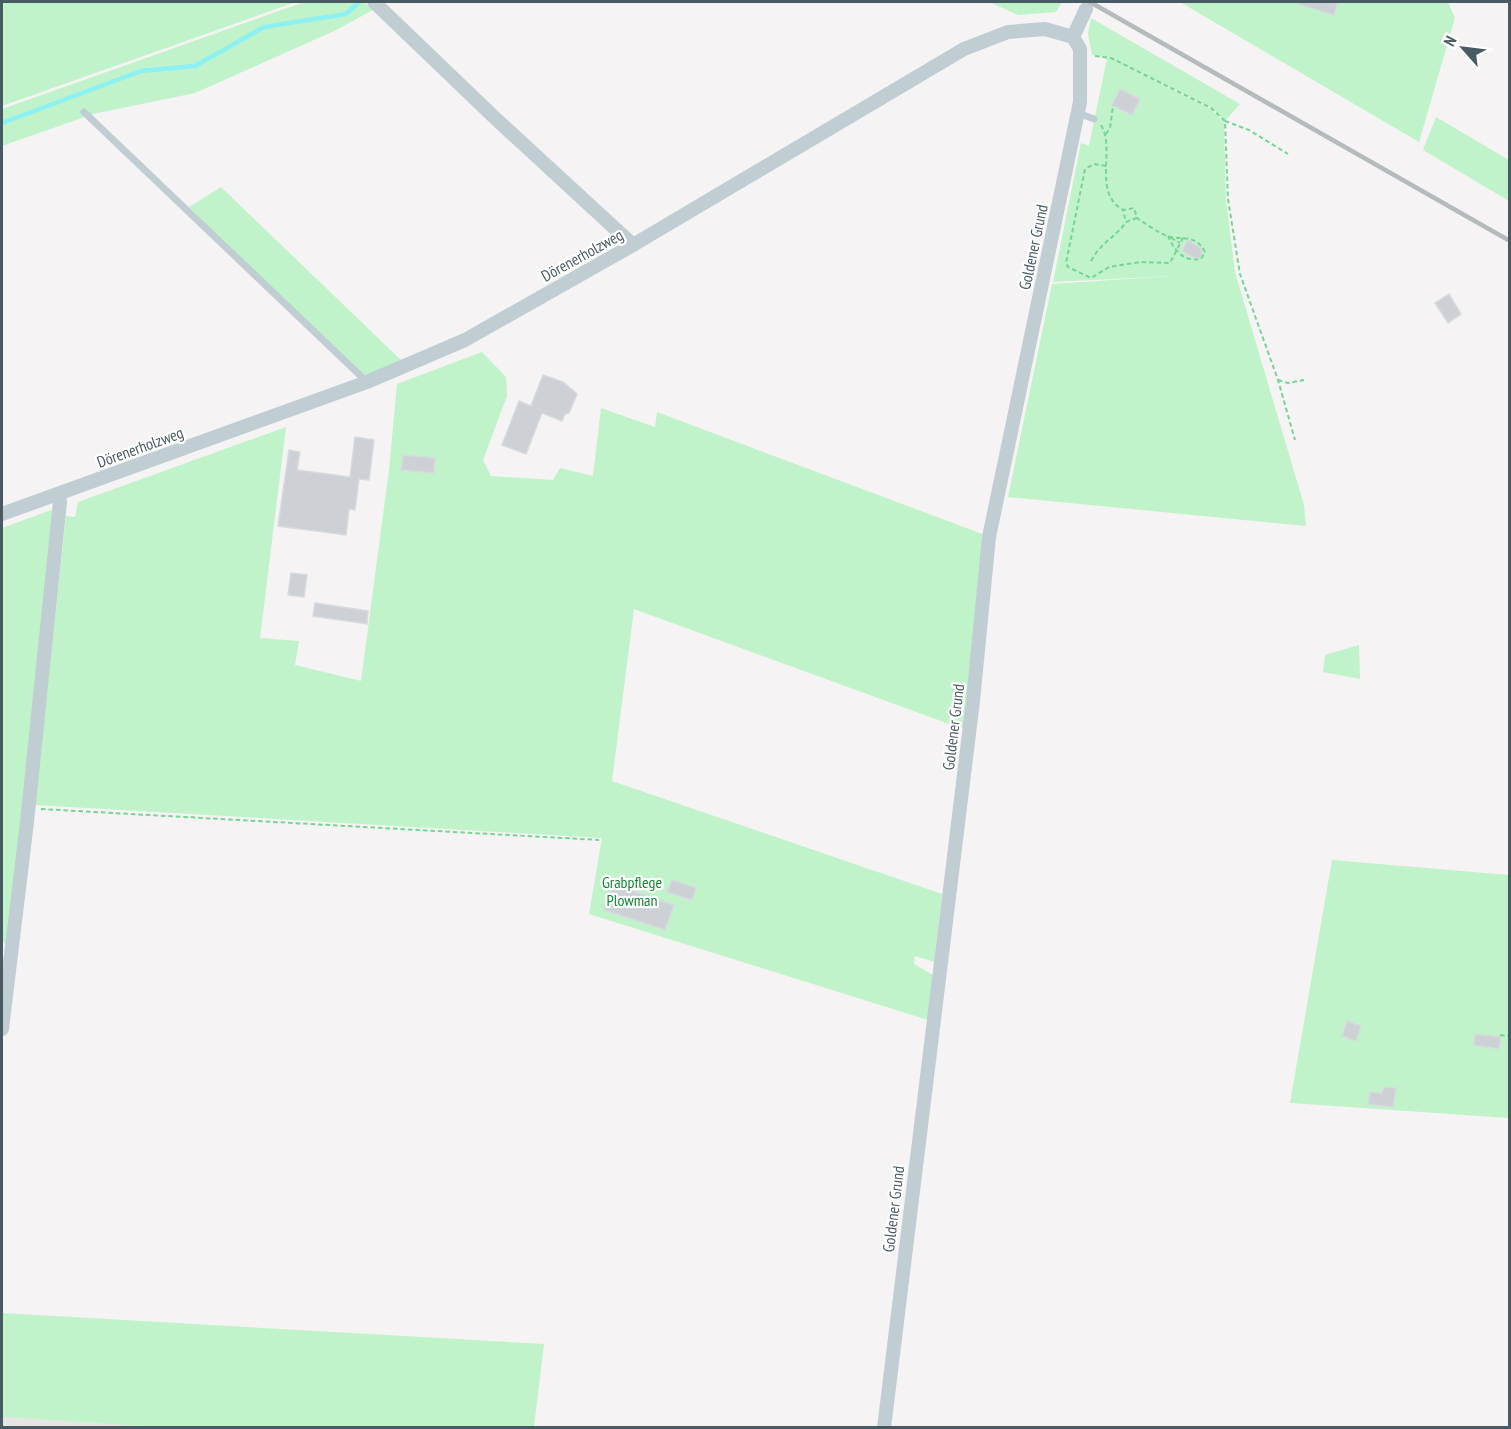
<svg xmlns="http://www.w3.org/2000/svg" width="1511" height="1429" font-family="'PT Sans Narrow',sans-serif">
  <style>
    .education { fill: #e6e4e5 }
    .green { fill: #c0f3ca }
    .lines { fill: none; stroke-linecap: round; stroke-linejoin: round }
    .stream { stroke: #8bf1f3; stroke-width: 4.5 }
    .building { fill: #cdd1d5; stroke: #d7dade; stroke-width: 1.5 }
    .path { stroke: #75d594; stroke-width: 2; stroke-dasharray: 4.5 3; stroke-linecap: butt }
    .service { stroke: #c0cdd3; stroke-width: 7 }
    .minor { stroke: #c0cdd3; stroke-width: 14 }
    .rail { stroke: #b5babd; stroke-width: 4.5 }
    .labels { text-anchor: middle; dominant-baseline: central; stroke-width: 4.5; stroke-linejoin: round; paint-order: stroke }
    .street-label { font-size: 16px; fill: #495b62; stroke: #fff }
    .park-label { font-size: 16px; fill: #118635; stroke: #fff }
  </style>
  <rect width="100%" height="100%" fill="#f5f3f3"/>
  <path class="education" d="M2,1417L170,1427H2Z"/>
  <g class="green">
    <path d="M2,2H296L2,106Z"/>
    <path d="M304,2H364L373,10L334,31L195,93L93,114L2,146V109Z"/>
    <path d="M989,2H1062L1056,12L1018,15Z"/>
    <path d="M1180,2H1448L1455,18L1419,142Z"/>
    <path d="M1091,18L1240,104L1225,121L1212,108L1114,60L1211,109L1224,122L1226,200L1235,272L1304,505L1306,526L1008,497L1052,284L1172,276L1053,282L1081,143L1089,146L1107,58H1111L1092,55L1088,34Z"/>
    <path d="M1436,117L1509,160V201L1423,150Z"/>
    <path d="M221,187L403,362L364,379L189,207Z"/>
    <path d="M482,352L506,377L507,396L483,460L491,476L553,480L560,468L593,476L601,408L655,427L657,412L985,535L963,729L634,609L612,781L942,894L934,962L915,956L914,964L933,975L928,1020L589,914L602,838L35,805L66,516L75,517L78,502L286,427L260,638L299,641L295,665L361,681L389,470L397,384Z"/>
    <path d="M57,508L6,945L2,941V528Z"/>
    <path d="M1359,645L1360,679L1323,672L1325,655Z"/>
    <path d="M1332,860L1509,875V1118L1290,1103Z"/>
    <path d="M2,1313L544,1344L534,1427L173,1428L2,1417Z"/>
  </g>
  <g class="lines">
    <path class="stream" d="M2,123L141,71L195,66L264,27L346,14L359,2"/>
  </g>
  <g class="building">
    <path d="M1299,2H1338L1334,15L1298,4Z"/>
    <path d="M1120,89L1140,99L1132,115L1112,105Z"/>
    <path d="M1188,240L1201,248L1202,253L1200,258H1194L1182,251Z"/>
    <path d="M1449,294L1461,314L1448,323L1435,303Z"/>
    <path d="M543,375L563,382L577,394L569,413L565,414L562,421L542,413L526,454L502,445L519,401L531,406Z"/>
    <path d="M355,437L374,440L369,480L359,479L355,510L349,509L346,535L278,526L289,450L300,452L297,470L350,477Z"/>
    <path d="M403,455L435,458L434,473L401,470Z"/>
    <path d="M291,573L307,575L304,597L288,595Z"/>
    <path d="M315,603L368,611L367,624L313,616Z"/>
    <path d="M672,880L696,888L692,900L667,892Z"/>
    <path d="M613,884L674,905L665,930L604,910Z"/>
    <path d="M1347,1021L1361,1026L1356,1041L1342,1036Z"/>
    <path d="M1475,1034L1501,1037L1499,1049L1474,1045Z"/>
    <path d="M1384,1087L1396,1088L1393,1107L1368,1104L1370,1092L1382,1093Z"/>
  </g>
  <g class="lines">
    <g class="path">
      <path d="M1095,56L1111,58L1211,108L1225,121L1228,199L1240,274L1278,380L1295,440"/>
      <path d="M1225,121L1249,130L1288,154"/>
      <path d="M1101,125C1116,150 1092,192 1123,210"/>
      <path d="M1106,134L1110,128L1113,105"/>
      <path d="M1106,166L1094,164L1085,169L1066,263L1068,267L1091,278L1109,267L1140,262L1170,263L1184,236"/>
      <path d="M1137,218L1126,222L1123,210L1134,208L1137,218C1146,224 1157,232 1167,236C1182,241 1195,233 1205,252L1201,259C1183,262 1175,251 1168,236"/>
      <path d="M1171,238L1180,243"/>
      <path d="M1091,261C1102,241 1115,238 1126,222"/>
      <path d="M1278,380L1288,383L1304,380"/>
      <path d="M41,809L599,840"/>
      <path d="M1500,1035L1510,1036"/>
    </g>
    <g class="service">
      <path d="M84,112L367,382"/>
      <path d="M1078,113L1094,119"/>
    </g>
    <g class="minor">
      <path d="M374,2L496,119L633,245"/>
      <path d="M1073,37L1086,9"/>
      <path d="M2,514L367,382L465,340L633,245L964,49L1008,32L1045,29L1073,37"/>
      <path d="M2,1029L27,822L60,502L58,494"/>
      <path d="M884,1428L973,701L989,537L1080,102V49L1073,37"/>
    </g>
    <path class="rail" d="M1090,2L1510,241"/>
  </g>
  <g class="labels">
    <g class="street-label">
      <text transform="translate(1033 247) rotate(-78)">Goldener Grund</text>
      <text transform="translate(582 255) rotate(-29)">Dörenerholzweg</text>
      <text transform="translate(140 447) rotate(-20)">Dörenerholzweg</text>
      <text transform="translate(953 727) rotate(-83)">Goldener Grund</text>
      <text transform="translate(893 1209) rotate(-83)">Goldener Grund</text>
    </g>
    <g class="park-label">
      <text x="632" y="882">Grabpflege<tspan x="632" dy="18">Plowman</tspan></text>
    </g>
  </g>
  <rect width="1511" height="1429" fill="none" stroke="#495b62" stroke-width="6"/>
  <g transform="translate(1463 48) rotate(298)" stroke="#ffffff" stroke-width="4.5" paint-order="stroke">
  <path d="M0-4.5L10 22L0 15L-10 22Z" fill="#495b62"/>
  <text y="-9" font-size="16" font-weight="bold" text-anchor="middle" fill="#495b62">N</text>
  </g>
</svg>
